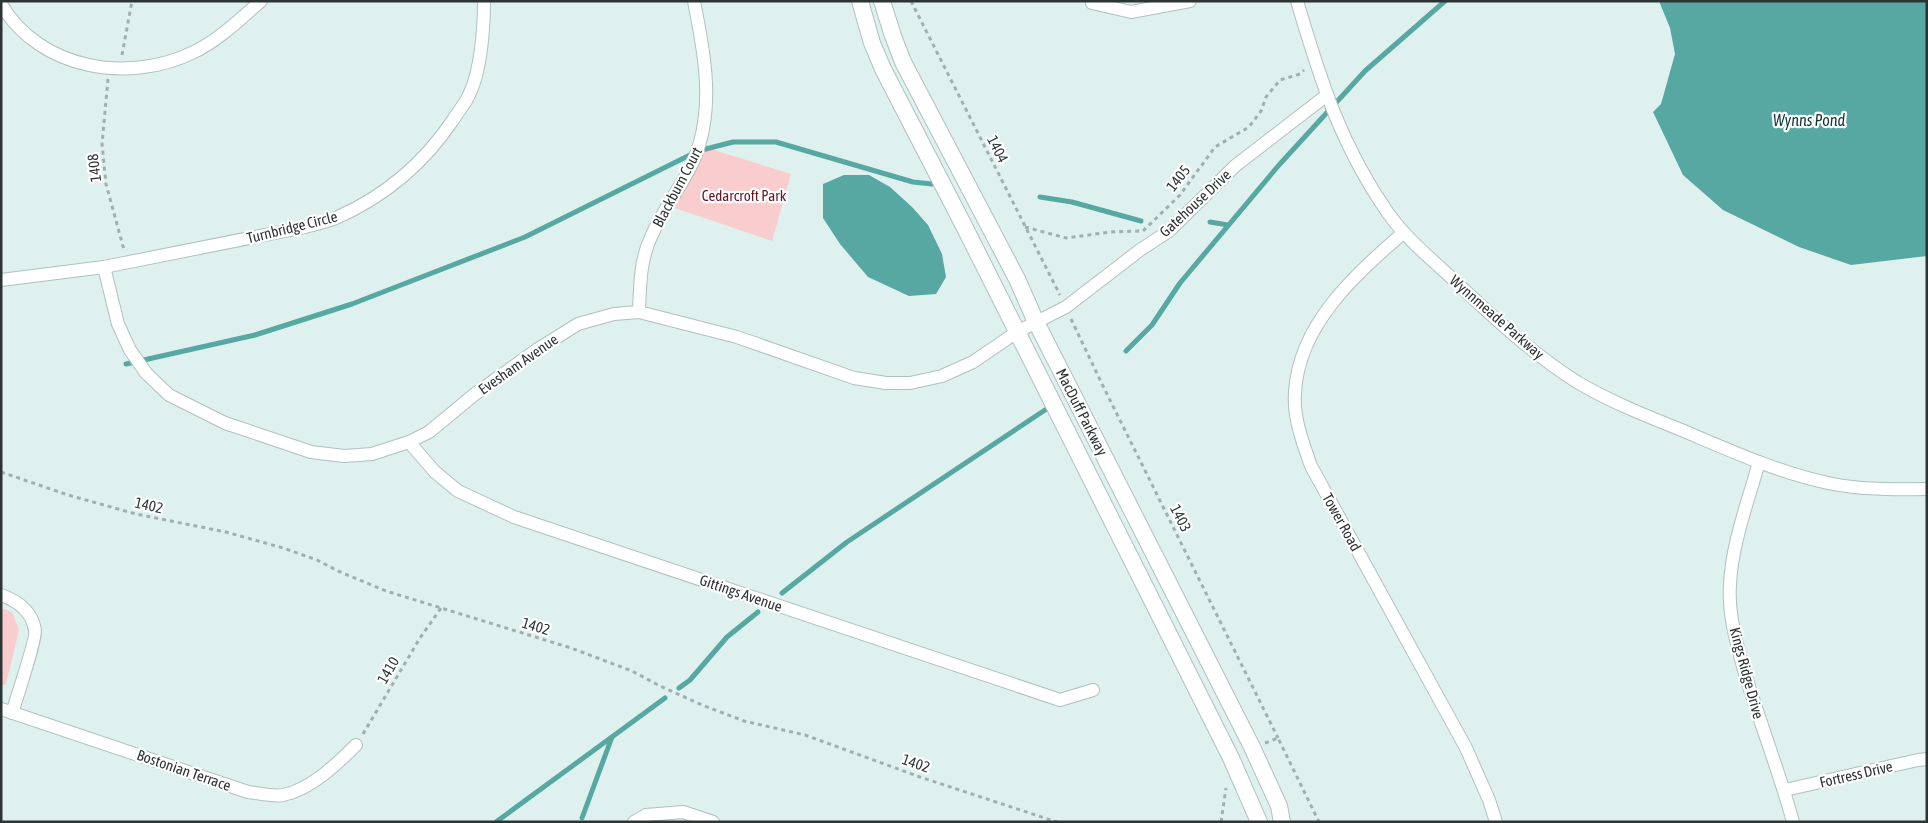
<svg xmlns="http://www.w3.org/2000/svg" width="1928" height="823" font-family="'Asap Condensed',sans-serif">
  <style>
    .green { fill: #f9cccd }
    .water { fill: #57a8a2 }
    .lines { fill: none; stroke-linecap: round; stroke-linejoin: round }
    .stream { stroke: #57a8a2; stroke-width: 5 }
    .minor-casing { stroke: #afc1bf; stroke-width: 14 }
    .tertiary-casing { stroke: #afc1bf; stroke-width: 18 }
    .path { stroke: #a1b0af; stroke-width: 3; stroke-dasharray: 4 4; stroke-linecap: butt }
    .minor { stroke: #fff; stroke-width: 12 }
    .tertiary { stroke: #fff; stroke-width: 16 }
    .labels { text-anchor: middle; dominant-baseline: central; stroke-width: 4.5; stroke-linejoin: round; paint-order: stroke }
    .street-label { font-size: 15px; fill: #2d3534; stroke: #fff }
    .park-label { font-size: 15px; fill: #651723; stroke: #fff }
    .water-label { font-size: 16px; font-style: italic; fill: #0e3633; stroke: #fff }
  </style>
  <rect width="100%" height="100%" fill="#def1ef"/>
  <g class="green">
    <path d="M704,147L791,174L772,241L672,207Z"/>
    <path d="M1,608L12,612L19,630L6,684L1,686Z"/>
  </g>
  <g class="water">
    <path d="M1659,1H1927V256L1851,265L1799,247L1723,210L1683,175L1653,112L1661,104L1675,54L1670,28Z"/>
    <path d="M844,175H869L890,187L912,207L928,225L942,254L946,277L936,294L909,296L868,277L840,244L823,218V184Z"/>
  </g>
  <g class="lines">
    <g class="stream">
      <path d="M1040,197L1072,202L1141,221"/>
      <path d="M1210,222L1228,225"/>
      <path d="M1126,351L1152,325L1180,283L1279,165L1365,71L1445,1"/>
      <path d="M126,364L255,335L352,304L525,237L698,151L733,142H776L913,182L932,184"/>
      <path d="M782,593L847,542L1045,410"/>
      <path d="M679,688L690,680L727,637L758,612"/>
      <path d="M582,818L612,737"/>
      <path d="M496,822L665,698"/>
    </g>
    <defs>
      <g id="minor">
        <path d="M1297,1C1320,79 1341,146 1388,213C1407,240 1434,261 1458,284C1495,319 1533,354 1577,382C1609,401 1644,415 1679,429C1727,449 1776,472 1828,483C1860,490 1894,490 1927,489"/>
        <path d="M1092,3L1131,12L1190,1"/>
        <path d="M1,4C40,70 129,84 194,52C219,40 240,19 261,1"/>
        <path d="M1403,233C1355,275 1299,324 1295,392C1293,418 1303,443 1311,466L1466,748L1489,800L1496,822"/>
        <path d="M104,267L118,324L130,350L146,373L169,395L225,423L311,452L344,456L372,454L409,442L429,432L475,394L538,349L578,324L614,314L639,312L737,337L854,378L886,383H910L942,376L973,362L1017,332L1066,307L1140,250L1169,231L1235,166L1327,95"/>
        <path d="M1,280L104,267L305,227C316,224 328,222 338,217C385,196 424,163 453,120C458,112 465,104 469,95C481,71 484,28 484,1"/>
        <path d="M639,312C640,286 640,260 651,237C665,204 691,176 700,142C713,96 703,47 694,1"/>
        <path d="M409,442L435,472L458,491L514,517L1060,700L1093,690"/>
        <path d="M1759,462C1748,502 1732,543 1730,584C1728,613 1736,642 1744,670C1759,721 1779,770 1793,822"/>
        <path d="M1,595C18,601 32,612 35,630C37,637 16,700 12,713"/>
        <path d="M1,709L248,792C258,793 273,797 283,795C310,790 337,764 356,745"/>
        <path d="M1785,790L1918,760L1927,759"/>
        <path d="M634,822L646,815L683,812L713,822"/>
      </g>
      <g id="tertiary">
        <path d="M860,1L872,43L883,69L964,226L1231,758L1259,822"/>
        <path d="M882,1L893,36L903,62L1017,279L1036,322L1252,747L1279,806L1282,822"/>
      </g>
    </defs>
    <use href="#minor" class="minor-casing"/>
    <use href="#tertiary" class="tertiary-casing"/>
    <g class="path">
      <path d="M911,1L1060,295"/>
      <path d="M122,55L132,1"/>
      <path d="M108,79L102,144L106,184L124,250"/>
      <path d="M1025,227L1066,238L1111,232L1143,231L1180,195L1215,147L1249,127L1261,111L1266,97L1280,80L1300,74L1304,70"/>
      <path d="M1071,319L1102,384L1278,738"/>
      <path d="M1,472L68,495L136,514L226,532L283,548L317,560L338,571L386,591L571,648L632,671L660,686L702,705L744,721L805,735L920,777L1057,822"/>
      <path d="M363,734L420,638L441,608"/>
      <path d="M1265,743L1278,738L1319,822"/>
      <path d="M1221,822L1226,788"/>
    </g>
    <use href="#minor" class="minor"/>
    <use href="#tertiary" class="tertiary"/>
  </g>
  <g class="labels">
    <g class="street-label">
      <text transform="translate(998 149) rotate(63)">1404</text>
      <text transform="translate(94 168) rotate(-97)">1408</text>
      <text transform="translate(1178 178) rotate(-52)">1405</text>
      <text transform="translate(677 187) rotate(-62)">Blackburn Court</text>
      <text transform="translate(1195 203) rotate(-43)">Gatehouse Drive</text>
      <text transform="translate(292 227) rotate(-14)">Turnbridge Circle</text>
      <text transform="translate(1497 317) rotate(41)">Wynnmeade Parkway</text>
      <text transform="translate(518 364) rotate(-35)">Evesham Avenue</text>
      <text transform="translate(1082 412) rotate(63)">MacDuff Parkway</text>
      <text transform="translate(149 505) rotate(13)">1402</text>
      <text transform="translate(1181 518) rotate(63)">1403</text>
      <text transform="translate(1342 522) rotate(61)">Tower Road</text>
      <text transform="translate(741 593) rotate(19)">Gittings Avenue</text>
      <text transform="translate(536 626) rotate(17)">1402</text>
      <text transform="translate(388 670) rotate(-60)">1410</text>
      <text transform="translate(1747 673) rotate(75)">Kings Ridge Drive</text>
      <text transform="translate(916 763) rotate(19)">1402</text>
      <text transform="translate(184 770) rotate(19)">Bostonian Terrace</text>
      <text transform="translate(1856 774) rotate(-13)">Fortress Drive</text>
    </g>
    <g class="park-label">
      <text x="744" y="195">Cedarcroft Park</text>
    </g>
    <g class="water-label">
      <text x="1809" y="120">Wynns Pond</text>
    </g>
  </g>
  <rect width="1928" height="823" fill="none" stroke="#2d3534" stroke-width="5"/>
</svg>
